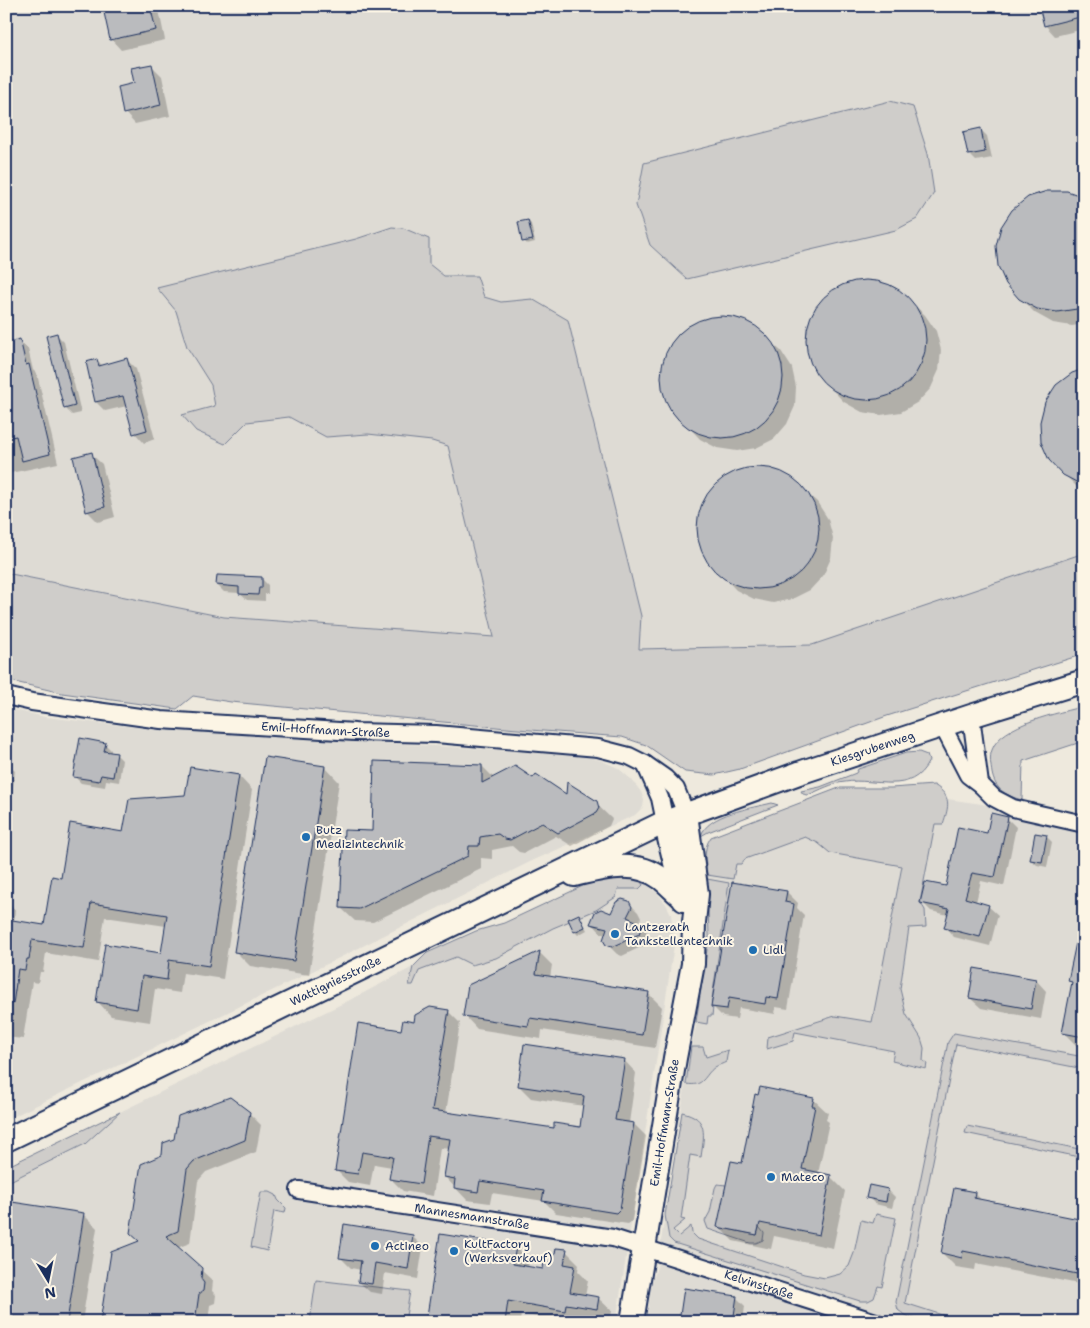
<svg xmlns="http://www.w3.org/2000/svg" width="1090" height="1328" font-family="'Shantell Sans',sans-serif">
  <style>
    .built { fill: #dedbd4 }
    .green { fill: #cfcdca; stroke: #757e94 }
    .shadow { fill: #0003 }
    .building { fill: #babbbe; stroke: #1b2f5e }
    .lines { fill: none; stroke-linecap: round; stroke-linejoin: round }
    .street-casing { stroke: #1b2f5e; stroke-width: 20 }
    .secondary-casing { stroke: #1b2f5e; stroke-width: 26 }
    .street { stroke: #fcf5e5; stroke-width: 16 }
    .secondary { stroke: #fcf5e5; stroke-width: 22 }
    .poi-dot { fill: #1f6fb2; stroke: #fcf5e5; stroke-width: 2 }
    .labels { text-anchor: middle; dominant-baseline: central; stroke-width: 4; stroke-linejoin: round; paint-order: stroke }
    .street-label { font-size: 12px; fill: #1b2f5e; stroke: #fcf5e5 }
    .poi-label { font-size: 12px; fill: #1b2f5e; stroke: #fcf5e5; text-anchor: start }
  </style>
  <rect width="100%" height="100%" fill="#eee9dd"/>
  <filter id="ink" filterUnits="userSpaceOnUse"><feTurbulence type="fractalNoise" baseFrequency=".02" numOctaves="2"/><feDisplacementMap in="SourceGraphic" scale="10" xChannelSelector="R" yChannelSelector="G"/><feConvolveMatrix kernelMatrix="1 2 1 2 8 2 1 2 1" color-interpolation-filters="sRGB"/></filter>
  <g filter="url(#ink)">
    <g class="built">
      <path d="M6,6H1084V573L812,645L638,649L224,617L6,573Z"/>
      <path d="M6,708L45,717L153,729L501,750L587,757L600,760L618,768L632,780L641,792L644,800L643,807L635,815L534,860L327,964L6,1120Z"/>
      <path d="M923,799H947L982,804L1014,815L1084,831V1322H646L652,1282L657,1267L691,1047L697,1022L709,936V900L705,849L709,839L711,837Z"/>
      <path d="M632,879L645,883L657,893L666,904L671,914L674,945L616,1322H6V1183L85,1144L120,1112L348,1001L413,967Z"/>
    </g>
    <g class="green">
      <path d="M890,101L913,107L928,154L934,193L917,219L896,230L687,279L650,245L636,205L644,163Z"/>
      <path d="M392,227L403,228L429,239V264L444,276H477L484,297L501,302L532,299L568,320L641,616L639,649L812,645L1084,553V654L887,716L740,769L714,775L685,772L646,745L622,737L517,729L231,702L193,696L177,709L62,693L6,680V573L224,617L494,637L448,446L432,441L368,434L326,437L289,417L247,422L225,444L196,431L182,415L215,406L211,385L187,347L176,311L157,288L356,239Z"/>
      <path d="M1084,706V741L1023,761L1022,800C1007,796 995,790 992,773C991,766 989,757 992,750C1000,724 1060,713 1084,706Z"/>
      <path d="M919,752L927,755L929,761C911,797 875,777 845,782C832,783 820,790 808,795L803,794L801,791L820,787L856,773L858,769L906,753Z"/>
      <path d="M934,785C952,796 949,806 943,824H935L920,902L925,910L926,927L909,928L900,989L906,1014L921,1038L924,1048L923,1061L927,1063L926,1069L892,1061L894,1051L795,1032L793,1041L767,1049L768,1037L835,1016L872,1022L902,866L830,853L818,843L805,837L745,859L741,864H736L733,879L707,875C706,860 702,850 711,837L839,788H891Z"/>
      <path d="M772,803L778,805L708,832L701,836C707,814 752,808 772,803Z"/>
      <path d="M604,876L638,877L643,885L639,889H618L616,897L596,910L553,928L496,958L472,965L456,957L419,971L413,985H409L413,967L427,953L476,931L504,923Z"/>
      <path d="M707,879L729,883L711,1006L713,1007L712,1016H708L707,1024L696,1022L709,936Z"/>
      <path d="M954,1033L1084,1057V1069L956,1044L905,1303L964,1322C942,1322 916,1325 898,1310L896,1302L948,1042Z"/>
      <path d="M691,1047H703L706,1057L728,1050L726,1062C723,1064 718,1065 715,1067C703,1076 705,1087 686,1084Z"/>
      <path d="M120,1112L85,1144L6,1183V1167Z"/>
      <path d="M682,1112C709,1118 704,1135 701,1157L690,1155L681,1219L685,1220L673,1230L679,1236L691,1226L692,1233L698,1239L804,1274L825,1278L840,1274L849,1266L854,1253L861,1220L873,1223L876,1214L896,1218L882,1287L878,1286L874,1298L868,1301H860L674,1243L669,1238L665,1215Z"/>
      <path d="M967,1126L1084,1150V1158L965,1133Z"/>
      <path d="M717,1184L726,1185L718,1227L757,1235L759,1227L764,1233L763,1240L756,1243H750L708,1229L705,1221L710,1212L715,1188Z"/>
      <path d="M261,1192H270L276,1195L278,1200L286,1208L285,1213L274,1211L267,1251L251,1247Z"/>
      <path d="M316,1280L410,1291L405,1322H310Z"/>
    </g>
    <g class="shadow">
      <path d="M118,6H155L159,10L165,40L121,50L111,39Z"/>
      <path d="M1084,6V29L1055,36L1045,25Z"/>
      <path d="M151,65L162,76L170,116L135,124L125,113L136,84Z"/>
      <path d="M980,129L987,136L992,158L976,161L969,154Z"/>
      <path d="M1084,198V324L1072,326L1053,323L1035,313L1020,298Z"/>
      <path d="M528,221L531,224L535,242L527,244L524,241Z"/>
      <path d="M856,281H876L895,287L925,315L936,331L941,350L939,370L931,388L918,402L901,412L881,415L862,412L844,402L816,373L808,355L807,335L811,316L822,300L838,288Z"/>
      <path d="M712,318H732L750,324L781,351L792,368L796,387L795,406L787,424L774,439L756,448L737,451L717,448L700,439L672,409L664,391L662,372L667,352L678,336L693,324Z"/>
      <path d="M57,335L64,342L81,413L72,415L65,408Z"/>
      <path d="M19,341L28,349L33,370L37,374L58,463L6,474V344Z"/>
      <path d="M97,360L103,366L127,360L136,369L155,439L144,443L135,433L127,406L105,411L96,402Z"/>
      <path d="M1084,370V492L1079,489L1064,474Z"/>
      <path d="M91,454L102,464L115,517L98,522L87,511Z"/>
      <path d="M748,469H768L787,475L817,502L828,519L833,538L831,558L823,576L810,590L792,599L773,603L754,599L736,590L708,560L700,542L699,523L703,504L714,487L730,475Z"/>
      <path d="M261,578L268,585V594H265V601L247,600L239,593L224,592L217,585Z"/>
      <path d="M105,744L111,750V753L116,754L122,760L119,782L106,780L105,787L81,783L75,777Z"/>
      <path d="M6,763L15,771L10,811L12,814L6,851Z"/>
      <path d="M482,766L494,778L534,779L567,797L590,798L612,819L609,826L572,846L556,836L524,853L519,852L512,846L492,850V859L481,858V869L373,922L355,921L341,908L373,832Z"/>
      <path d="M325,767L339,782L309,975L250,966L235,951Z"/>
      <path d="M239,776L252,790L223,979L183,973L180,993L155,989L150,1022L111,1016L98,1002L162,955L166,926L105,917L98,962L46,953L43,972H40L38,983L32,982L23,1039L6,1037V901L15,910L14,922L45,926L62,879L124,833L186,797Z"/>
      <path d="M1007,818L1016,827L1004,886L981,881L976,902L988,906L998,915L990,946L954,937L945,927L948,915L931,911L922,902L947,888L988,834Z"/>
      <path d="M1047,837L1052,842L1047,867L1037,865L1031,860Z"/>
      <path d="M733,883L787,892L798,903L797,908L804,915L788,1009L776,1007L775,1014L739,1008L737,1019L723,1017L712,1006Z"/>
      <path d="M628,902L638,912L641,918L638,923L648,933L650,939L649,943L622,956L617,954L607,944L606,934L601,933L592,923L612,914Z"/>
      <path d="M579,916L587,930L578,935L575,932Z"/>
      <path d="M1082,920L1084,921V1047L1077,1046L1064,1033L1073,984L1070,981Z"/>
      <path d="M539,952L552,965L550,978L648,993L662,1007L655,1048L542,1030L541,1039L477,1029L464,1015Z"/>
      <path d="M1036,980L1046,991L1041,1019L981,1008L970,998Z"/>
      <path d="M448,1011L460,1023L446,1113L555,1129H581L584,1106L531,1098L519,1086L624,1060L636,1073L629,1123L634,1124L646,1136L632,1221L628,1224L556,1213L544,1201L492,1193L490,1203L467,1200L445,1177L450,1149L440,1148L433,1196L403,1191L391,1179L392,1167L374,1164L370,1186L348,1182L336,1170L402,1032L415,1023Z"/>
      <path d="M813,1099L828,1113L826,1120L829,1122L818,1174L831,1177L845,1191L833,1248L774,1236L771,1249L733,1241L719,1227L743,1165Z"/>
      <path d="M249,1113L261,1125L256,1152L206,1172L198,1181L190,1243L177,1248L213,1281L212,1291L216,1295L215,1303L210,1305L208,1322H101L141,1242L163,1156Z"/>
      <path d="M888,1190L895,1197L892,1208L875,1204L868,1197Z"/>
      <path d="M975,1193L983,1202L1084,1221V1285L976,1264L975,1270L956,1267L942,1253Z"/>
      <path d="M84,1215L97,1228L82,1322H6Z"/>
      <path d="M412,1236L423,1247L418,1279L385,1273L382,1294L370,1292L359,1282L361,1270L351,1268L340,1257Z"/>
      <path d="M516,1247L529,1260L528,1268L544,1271L554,1264L566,1251L579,1264L578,1271L588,1281L585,1296L598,1298L612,1311L610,1322L579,1317L578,1322H564L521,1314L520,1322H427Z"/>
      <path d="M736,1297L745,1306L743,1322H680Z"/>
      <path d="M773,1316L809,1322H772Z"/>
    </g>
    <g class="building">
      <path d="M112,6H150L156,30L110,40L103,8Z"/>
      <path d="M1039,6H1084V16L1044,26Z"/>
      <path d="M152,64L161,105L123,114L118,87L134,83L131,68Z"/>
      <path d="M981,128L985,152L968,155L963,132Z"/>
      <path d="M1047,191H1067L1084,197V305L1077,309L1057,312L1037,309L1019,299L1006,284L998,266L996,246L1001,227L1012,210L1028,197Z"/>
      <path d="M528,220L533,240L522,242L518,222Z"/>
      <circle cx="866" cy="340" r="60"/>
      <circle cx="722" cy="377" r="61"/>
      <path d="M57,333L75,406L64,409L46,336Z"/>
      <path d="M20,339L26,365L29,364L50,454L22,461L16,436L6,438V343Z"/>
      <path d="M127,358L147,430L133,434L123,396L95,402L86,362L97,359L99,366Z"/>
      <path d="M1084,369V486L1063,475L1049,460L1041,442L1040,422L1045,402L1056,385L1072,373Z"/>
      <path d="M92,452L105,507L86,512L73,457Z"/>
      <circle cx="758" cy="528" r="61"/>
      <path d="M217,575L262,577V588H259L258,595L239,594V587L216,585Z"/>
      <path d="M80,738L106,743L104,751L117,753L113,777L101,775L99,781L73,777Z"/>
      <path d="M265,757L325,766L294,961L234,952Z"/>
      <path d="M374,761L482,765V783L515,766L533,778L536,774L566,794L567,782L597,801L599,808L596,813L558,833L542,823L510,840L505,839L498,834L480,837L479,846H469L468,856L359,909L340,908L344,830L372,831Z"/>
      <path d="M190,767L239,775L209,966L169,960L167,980L142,976L137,1009L96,1002L105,944L161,953L167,915L91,903L84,948L32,940L29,959H27L25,970L18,969L13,1004L6,1003V919L44,925L52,876L61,878L70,823L123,832L129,799L185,795Z"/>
      <path d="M991,813L1008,817L995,877L972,873L965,898L989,905L980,937L944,928L949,909L920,903L925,882L946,886L958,827L987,833Z"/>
      <path d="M1035,833L1047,835L1042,862L1030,860Z"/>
      <path d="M732,882L787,891L785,902L794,904L778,999L766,997L765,1004L729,998L727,1009L711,1007Z"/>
      <path d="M622,899L629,901L632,907L627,917L638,922L641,928L639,934L621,943L612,947L606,945L603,940L607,928L590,924L595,912L601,909L611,913L616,902Z"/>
      <path d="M579,914L585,927L574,932L568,919Z"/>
      <path d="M1078,933H1084V1037L1062,1033L1072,982L1068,981Z"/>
      <path d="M540,951L536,974L649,992L642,1035L530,1018L528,1026L463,1016L468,985Z"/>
      <path d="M974,968L1036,979L1031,1009L969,998Z"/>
      <path d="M430,1007L449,1010L432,1110L554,1128V1123L580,1127L584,1096L518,1086L524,1044L625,1059L615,1120L634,1123L620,1209L616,1213L542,1201L544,1191L480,1181L478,1192L454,1188L455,1179L444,1177L450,1139L428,1136L421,1184L389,1179L393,1157L362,1152L358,1174L335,1171L358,1023L401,1030L403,1020L414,1022L415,1015Z"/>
      <path d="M760,1087L814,1098L812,1106H815L802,1169L831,1175L819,1235L760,1223L757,1235L717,1227L731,1161L742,1163L755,1094L758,1095Z"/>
      <path d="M230,1097L250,1112L245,1140L194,1161L187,1169L178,1231L166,1236L202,1268L201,1279L204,1283L203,1291L199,1294L195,1322H100L111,1252L139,1241L130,1233L141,1164L162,1155L163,1143L174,1139L178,1116Z"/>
      <path d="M869,1185L888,1189L886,1202L866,1198Z"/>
      <path d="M954,1188L975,1192L974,1198L1084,1220V1240L1077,1274L963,1251L962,1258L941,1253Z"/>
      <path d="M12,1202L84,1213L67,1322H6V1239Z"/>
      <path d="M344,1224L413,1235L408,1269L375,1263L372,1284L358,1282L361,1261L339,1258Z"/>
      <path d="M440,1234L516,1246L513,1264L543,1269L544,1261L553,1263L556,1248L567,1249L564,1264L575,1266L570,1292L599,1297L597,1309L566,1304L565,1311L508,1301L505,1322H426Z"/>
      <path d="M684,1288L737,1296L733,1322H679Z"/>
    </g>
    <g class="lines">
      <defs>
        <g id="street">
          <path id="s1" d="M6,696L32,702L161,720L355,732L436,734L598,748L629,756L645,764L665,778L676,789L686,814"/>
          <path d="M971,716L980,784"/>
          <path d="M942,725L968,775L980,784L994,798L1013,808L1084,824"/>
          <path d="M645,764L660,798L665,822"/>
          <path id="s2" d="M299,1190L613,1238L876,1322"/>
        </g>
        <g id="secondary">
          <path d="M665,822L684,900"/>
          <path d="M574,875C604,868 636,859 662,879C669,885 676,892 683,898"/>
          <path id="s3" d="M6,1140L665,822L799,773L971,716L1084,681"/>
          <path id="s4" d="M632,1322L675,1058L693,964L694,922L697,894L686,814"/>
        </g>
      </defs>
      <use href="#street" class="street-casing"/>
      <use href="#secondary" class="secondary-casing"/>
      <use href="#street" class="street"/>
      <use href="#secondary" class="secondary"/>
    </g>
  </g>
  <g class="poi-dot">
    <circle cx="306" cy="837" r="5"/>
    <circle cx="615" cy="934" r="5"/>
    <circle cx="753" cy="950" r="5"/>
    <circle cx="771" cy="1177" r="5"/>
    <circle cx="375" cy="1246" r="5"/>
    <circle cx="454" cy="1251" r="5"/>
  </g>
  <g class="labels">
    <g class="street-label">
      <text stroke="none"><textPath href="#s1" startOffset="322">Emil-Hoffmann-Straße</textPath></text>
      <text stroke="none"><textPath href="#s3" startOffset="952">Kiesgrubenweg</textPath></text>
      <text stroke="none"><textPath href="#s3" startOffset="366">Wattigniesstraße</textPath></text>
      <text stroke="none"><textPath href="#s4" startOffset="202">Emil-Hoffmann-Straße</textPath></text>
      <text stroke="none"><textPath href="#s2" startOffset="175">Mannesmannstraße</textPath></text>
      <text stroke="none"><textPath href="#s2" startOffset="471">Kelvinstraße</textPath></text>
    </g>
    <g class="poi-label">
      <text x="316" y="830">Butz<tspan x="316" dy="14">Medizintechnik</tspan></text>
      <text x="625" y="927">Lantzerath<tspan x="625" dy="14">Tankstellentechnik</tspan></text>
      <text x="763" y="950">Lidl</text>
      <text x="781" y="1177">Mateco</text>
      <text x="464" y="1244">KultFactory<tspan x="464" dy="14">(Werksverkauf)</tspan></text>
      <text x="385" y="1246">Actineo</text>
    </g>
  </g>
  <rect width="1090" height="1328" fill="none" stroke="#fcf5e5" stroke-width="25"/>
  <rect x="12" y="12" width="1065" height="1303" fill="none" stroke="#1b2f5e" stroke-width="2" filter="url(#ink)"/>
  <g transform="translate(48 1280) rotate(170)" stroke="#fcf5e5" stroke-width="4" paint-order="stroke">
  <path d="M0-4L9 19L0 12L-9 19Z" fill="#1b2f5e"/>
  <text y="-8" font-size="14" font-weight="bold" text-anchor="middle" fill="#1b2f5e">N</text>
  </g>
</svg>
